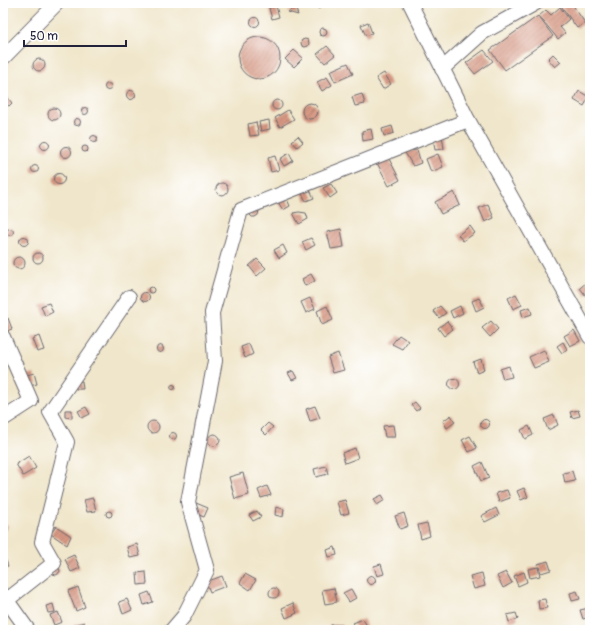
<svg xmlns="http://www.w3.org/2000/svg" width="593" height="633" font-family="Pangolin,sans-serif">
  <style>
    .building { fill: url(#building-hatch) }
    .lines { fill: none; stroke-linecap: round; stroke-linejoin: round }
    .minor-casing { stroke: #6a676d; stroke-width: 16 }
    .minor { stroke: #fff; stroke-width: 14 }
  </style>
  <defs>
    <pattern id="building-hatch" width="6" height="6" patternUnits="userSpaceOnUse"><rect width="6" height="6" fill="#d79883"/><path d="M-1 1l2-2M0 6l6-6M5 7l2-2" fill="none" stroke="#ae7c6c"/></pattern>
  </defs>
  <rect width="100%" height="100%" fill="#fff"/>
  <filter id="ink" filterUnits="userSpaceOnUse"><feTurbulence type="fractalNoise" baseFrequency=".025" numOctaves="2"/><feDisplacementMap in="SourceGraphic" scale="8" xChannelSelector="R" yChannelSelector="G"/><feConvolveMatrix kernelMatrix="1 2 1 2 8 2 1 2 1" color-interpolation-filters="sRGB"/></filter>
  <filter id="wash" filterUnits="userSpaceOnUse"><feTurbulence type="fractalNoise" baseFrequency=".012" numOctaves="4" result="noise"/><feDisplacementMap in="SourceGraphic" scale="16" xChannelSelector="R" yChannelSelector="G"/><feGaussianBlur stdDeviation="0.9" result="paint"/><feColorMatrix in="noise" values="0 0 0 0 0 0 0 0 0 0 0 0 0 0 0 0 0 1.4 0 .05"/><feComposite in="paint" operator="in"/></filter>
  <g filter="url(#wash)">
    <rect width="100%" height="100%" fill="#f0e6cb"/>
    <g id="blocks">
      <g class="building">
        <path d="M314,3H325L319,9L313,4Z"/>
        <path d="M559,3H580L574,7L585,23L577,28Z"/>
        <path d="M276,6L279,17L272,19L269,8Z"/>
        <path d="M295,7L298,15L288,12Z"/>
        <path d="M560,7L569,19L560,27L565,33L558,39L539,16L546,10L551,15Z"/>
        <path d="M538,16L553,36L505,70L490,50Z"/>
        <circle cx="255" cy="22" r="4.5"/>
        <path d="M368,22L372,33L366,36L361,25Z"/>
        <circle cx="323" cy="32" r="4"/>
        <circle cx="259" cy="58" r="21"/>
        <circle cx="305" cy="43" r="4"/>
        <path d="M327,46L335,55L325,63L317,54Z"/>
        <path d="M294,50L303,58L294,67L285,59Z"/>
        <path d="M484,50L493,61L475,74L466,63Z"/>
        <path d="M553,54L561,62L555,67L548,59Z"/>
        <circle cx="39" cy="65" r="6"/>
        <path d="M348,63L353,74L335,82L330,71Z"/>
        <path d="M384,73L391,84L383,89L376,78Z"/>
        <path d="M327,77L332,85L322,91L317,82Z"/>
        <circle cx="108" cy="87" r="3.5"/>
        <circle cx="131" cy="95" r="4.5"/>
        <path d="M579,91L589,97L584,106L574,100Z"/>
        <path d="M362,94L365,104L355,106L352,97Z"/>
        <path d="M8,98L12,103L9,106L4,103Z"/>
        <circle cx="277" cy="105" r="5"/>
        <circle cx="310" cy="111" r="8"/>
        <circle cx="85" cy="111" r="3.5"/>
        <circle cx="54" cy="114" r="6"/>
        <path d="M288,110L294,119L280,127L275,118Z"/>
        <circle cx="77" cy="122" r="3.5"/>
        <path d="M269,120L270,129L261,131L259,122Z"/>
        <path d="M256,122L259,135L250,136L248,124Z"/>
        <path d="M392,126L394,133L384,136L382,129Z"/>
        <path d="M371,129L373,139L363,141L362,131Z"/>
        <path d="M442,135L444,149L435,150L433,136Z"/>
        <circle cx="94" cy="139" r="3.5"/>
        <path d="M298,136L303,142L297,147L292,141Z"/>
        <circle cx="45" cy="145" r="4.5"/>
        <circle cx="85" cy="149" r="3"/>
        <circle cx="66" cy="152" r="5.5"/>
        <path d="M417,150L421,163L413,166L404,151Z"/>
        <path d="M289,153L293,161L284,166L280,159Z"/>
        <path d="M438,154L443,167L431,172L426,159Z"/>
        <path d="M387,155L400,180L389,186L376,161Z"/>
        <path d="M275,156L279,170L271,172L268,158Z"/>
        <circle cx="35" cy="169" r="3.5"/>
        <circle cx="59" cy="179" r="5.5"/>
        <circle cx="222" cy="189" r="6"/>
        <path d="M331,184L337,193L330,198L323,188Z"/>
        <path d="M310,190L314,198L306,201L301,192Z"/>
        <path d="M454,192L460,205L441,214L435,202Z"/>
        <path d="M287,199L290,206L283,210L278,202Z"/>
        <path d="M488,204L494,218L485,222L479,208Z"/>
        <path d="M259,210L258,215L255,217H252L248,213Z"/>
        <path d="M299,212L306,213L308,219L299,224L293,213Z"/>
        <path d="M470,226L475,233L463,241L458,235Z"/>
        <circle cx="10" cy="232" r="3.5"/>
        <path d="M341,229L344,247L331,249L327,232Z"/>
        <circle cx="24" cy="241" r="4.5"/>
        <path d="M311,238L315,245L306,250L302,242Z"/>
        <path d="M283,245L287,253L279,258L274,250Z"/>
        <circle cx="38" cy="258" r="5"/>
        <circle cx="19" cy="263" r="6"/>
        <path d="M257,259L266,268L257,276L249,266Z"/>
        <path d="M311,274L315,281L305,286L302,279Z"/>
        <path d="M588,281L590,284V293L586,296L580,288Z"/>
        <circle cx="151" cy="290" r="3"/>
        <circle cx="145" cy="297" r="4.5"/>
        <path d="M516,294L522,305L513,309L508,298Z"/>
        <path d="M310,298L315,309L306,313L301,302Z"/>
        <path d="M479,298L484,307L476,311L472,301Z"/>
        <path d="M49,303L53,312L45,316L41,306Z"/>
        <path d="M327,306L333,320L322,325L317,311Z"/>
        <path d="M440,306L446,313L439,318L433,311Z"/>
        <path d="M460,306L463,313L453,318L450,311Z"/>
        <path d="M530,307L532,314L523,317L521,310Z"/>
        <path d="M8,318L12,329L4,332L3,328V320Z"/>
        <path d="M447,321L453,329L444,336L438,328Z"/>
        <path d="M491,321L498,329L490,337L482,328Z"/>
        <path d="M574,330L580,341L570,346L564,336Z"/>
        <path d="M399,335L408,341L402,349L392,344Z"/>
        <path d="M39,336L44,350L37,352L32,339Z"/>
        <path d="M563,342L567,349L562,353L557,346Z"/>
        <path d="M249,344L253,354L245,358L241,347Z"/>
        <circle cx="160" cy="349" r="3.5"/>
        <path d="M544,350L549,362L534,368L529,357Z"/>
        <path d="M338,353L344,370L333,373L328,357Z"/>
        <path d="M481,359L484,370L477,373L473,362Z"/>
        <path d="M509,366L512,377L503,379L500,369Z"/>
        <path d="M293,371L297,378L292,380L288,373Z"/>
        <path d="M34,373L37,384L26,387L23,376Z"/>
        <circle cx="454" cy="384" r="5.5"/>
        <path d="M82,381L83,389H76L75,382Z"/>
        <circle cx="173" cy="387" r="2.5"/>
        <path d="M415,402L420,408L416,411L411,405Z"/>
        <path d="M315,406L320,418L310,421L306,409Z"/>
        <path d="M86,407L90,414L82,418L78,411Z"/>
        <path d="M65,410H72V418L65,417Z"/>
        <path d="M578,410L580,416L572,418L570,412Z"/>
        <path d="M451,415L455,422L447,428L443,421Z"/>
        <path d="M554,415L558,425L548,430L544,419Z"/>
        <circle cx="485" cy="424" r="4.5"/>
        <circle cx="153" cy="427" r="6"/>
        <path d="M268,423L273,427L266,435L261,430Z"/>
        <path d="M393,425L395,437H385L383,426Z"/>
        <path d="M529,426L533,435L525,439L521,430Z"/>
        <circle cx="173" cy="436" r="3.5"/>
        <circle cx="214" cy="440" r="6"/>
        <path d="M470,436L477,448L469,452L462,440Z"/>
        <path d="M355,448L358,458L345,463L342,453Z"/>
        <path d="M29,456L36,468L23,476L16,464Z"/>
        <path d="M482,462L489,478L481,481L474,466Z"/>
        <path d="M326,466L328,474L316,477L314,469Z"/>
        <path d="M572,471L575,481L565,483L563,473Z"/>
        <path d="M243,473L249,495L235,499L229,477Z"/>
        <path d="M267,486L271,495L261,498L258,490Z"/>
        <path d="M524,488L528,497L521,500L517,491Z"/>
        <path d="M507,490L510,498L499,502L496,493Z"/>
        <path d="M382,495L385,500L377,505L374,499Z"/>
        <path d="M93,498L96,511L87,512L84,500Z"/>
        <path d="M345,500L349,513L341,515L337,502Z"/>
        <path d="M196,503L208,508L204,517L192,512Z"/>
        <path d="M276,507L284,509L283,517L275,515Z"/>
        <path d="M496,508L499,515L485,522L481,516Z"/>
        <circle cx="109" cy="514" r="3"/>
        <path d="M257,511L261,517L253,521L249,515Z"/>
        <path d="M404,513L408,526L400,529L395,516Z"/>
        <path d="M3,523L6,524L8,526L7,528L5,530H3Z"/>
        <path d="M427,523L430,536L421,539L418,525Z"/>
        <path d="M56,526L71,536L67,545L51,534Z"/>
        <path d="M137,544L140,556L130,558L127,547Z"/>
        <path d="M335,547L337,555L329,557L327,550Z"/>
        <path d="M74,555L80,568L71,572L65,559Z"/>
        <path d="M3,556H4L8,566L3,568Z"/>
        <path d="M548,561L551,570L541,573L538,564Z"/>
        <path d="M381,564L384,574L377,576L374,566Z"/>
        <path d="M59,567L60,571L58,574L56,575L53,574L51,571Z"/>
        <path d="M538,567L540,576L530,578L528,569Z"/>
        <path d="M146,572L147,584L138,585L137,573Z"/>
        <path d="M506,572L512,583L503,588L497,576Z"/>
        <path d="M524,572L527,582L518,586L514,576Z"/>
        <path d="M482,573L485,586L474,589L470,576Z"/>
        <path d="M245,574L256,580L250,590L240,583Z"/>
        <circle cx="371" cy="580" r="4.5"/>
        <path d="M222,576L226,586L210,592L206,582Z"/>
        <path d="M78,587L85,607L76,611L68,591Z"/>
        <circle cx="274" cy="593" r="5"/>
        <path d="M334,588L337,602L325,604L322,590Z"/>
        <path d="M351,589L356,598L349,602L343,593Z"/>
        <path d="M577,591L580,599L572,601L570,593Z"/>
        <path d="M149,592L153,602L144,605L141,595Z"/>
        <path d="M127,599L132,610L123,614L119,602Z"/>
        <path d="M545,599L547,608L539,609L538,600Z"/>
        <path d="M293,603L297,613L286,618L282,608Z"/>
        <path d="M53,604L55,612L48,613L46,606Z"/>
        <path d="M589,608L590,617L583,619L580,610Z"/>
        <path d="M58,612L62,622L54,625L50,615Z"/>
        <path d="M516,613L518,619L509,622L507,615Z"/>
        <path d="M363,619L368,628L363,630H357L353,623Z"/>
        <path d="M84,622L87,630H76L74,625Z"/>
        <rect x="331" y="625" width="11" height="5"/>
        <rect x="267" y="627" width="9" height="3"/>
      </g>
    </g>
  </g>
  <g filter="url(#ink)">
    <use href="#blocks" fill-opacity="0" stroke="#6a676d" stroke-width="1"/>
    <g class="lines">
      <defs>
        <g id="minor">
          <path d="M3,58L57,3"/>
          <path d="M442,69L482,33L536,3"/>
          <path d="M468,120L590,337"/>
          <path d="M3,337L31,401L3,419"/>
          <path d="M3,595L28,630"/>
          <path d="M7,600L54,563L42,542L67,442L50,412L129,297"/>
          <path d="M172,630L184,616L207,570L188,502L215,361L212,313L241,210L468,120L410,3"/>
        </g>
      </defs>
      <use href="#minor" class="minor-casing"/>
      <use href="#minor" class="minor"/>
    </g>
  </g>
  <rect width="593" height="633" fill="none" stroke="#fff" stroke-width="16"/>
  <path d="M24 40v6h102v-6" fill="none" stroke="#22223b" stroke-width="2"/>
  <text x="30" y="40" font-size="12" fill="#22223b" stroke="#ffffff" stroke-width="3" paint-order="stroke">50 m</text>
</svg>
